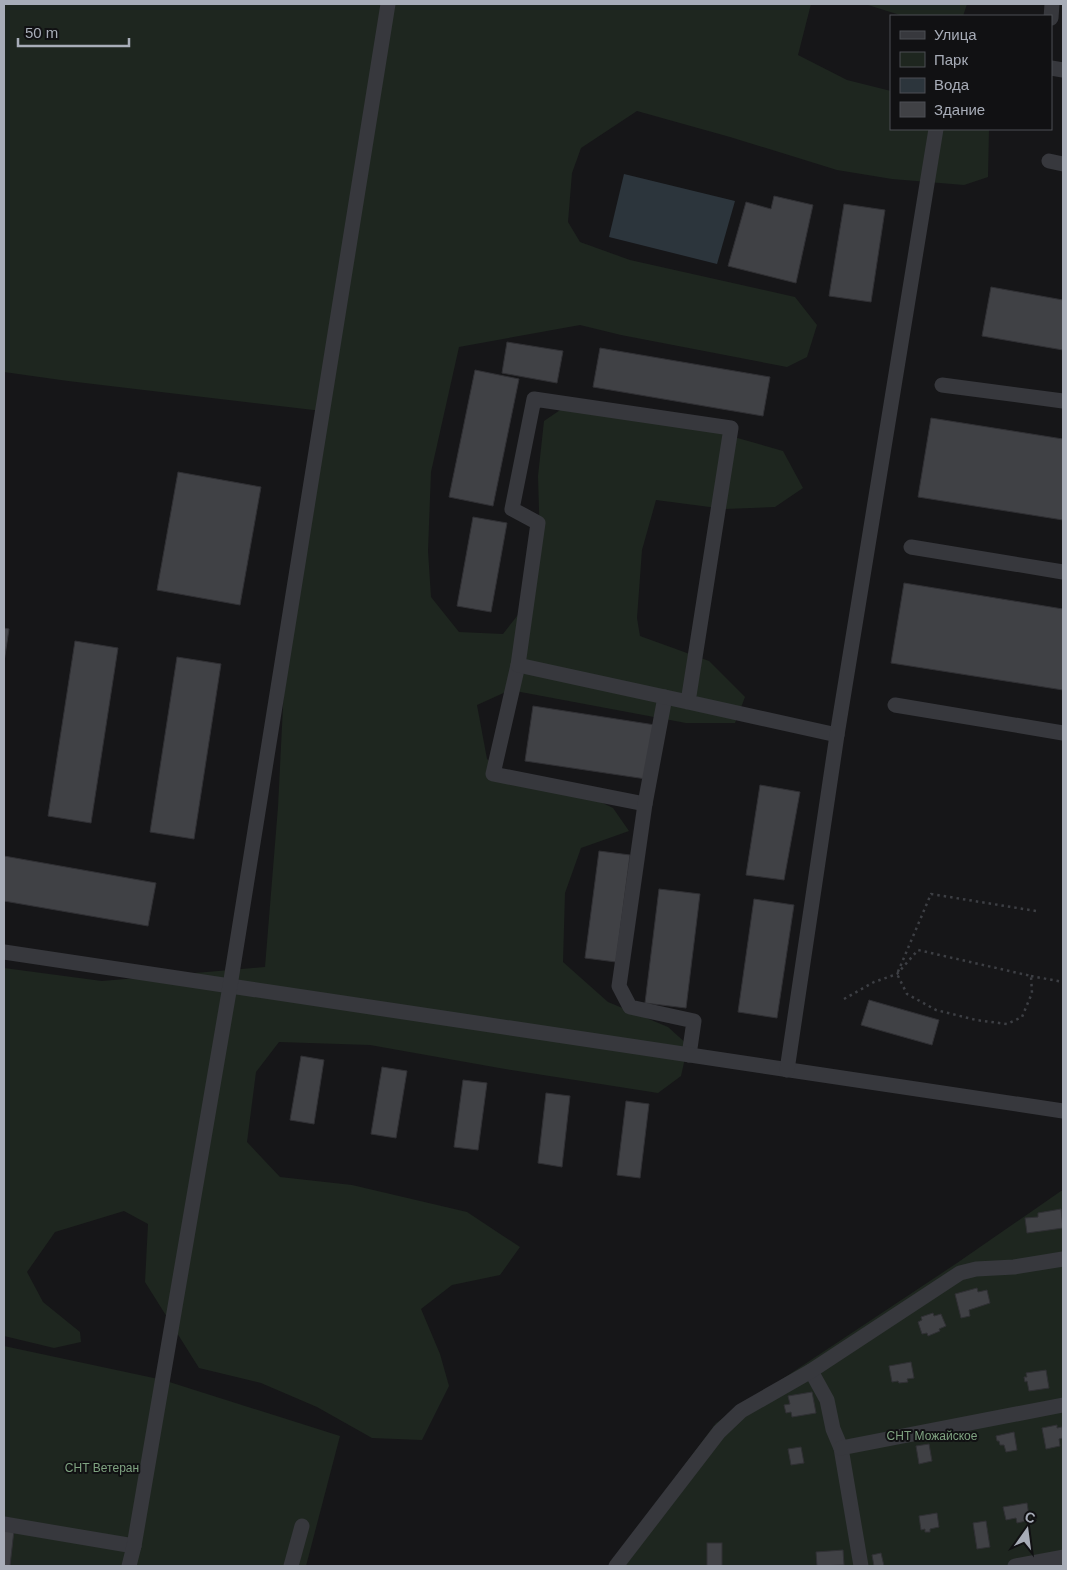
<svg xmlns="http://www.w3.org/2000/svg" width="1067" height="1570" font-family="Arial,sans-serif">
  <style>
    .green { fill: #1e261f }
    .water { fill: #2c353c }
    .building { fill: #404145; stroke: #303034 }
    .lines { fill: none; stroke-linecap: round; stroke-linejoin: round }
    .path { stroke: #3d3f44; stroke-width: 2.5; stroke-dasharray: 2.5 4; stroke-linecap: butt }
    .minor { stroke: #37383d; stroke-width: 15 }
    .labels { text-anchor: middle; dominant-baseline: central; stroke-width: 4; stroke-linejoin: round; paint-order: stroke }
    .park-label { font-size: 12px; fill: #7fa381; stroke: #111113 }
  </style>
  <rect width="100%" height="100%" fill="#161618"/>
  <g class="green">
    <path d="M4,4H811L798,55L847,80L891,91V129H989L988,177L964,185L892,179L837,170L730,137L637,111L581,148L572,173L568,222L580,242L630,260L795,297L817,325L807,357L787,367L621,335L580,325L459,347L431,472L428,551L431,597L459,632L503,634L528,602L540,543L538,476L544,421L566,406L713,431L783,451L803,488L775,507L725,509L656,500L642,550L637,618L640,636L709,661L745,697L735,723H686L510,690L477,705L487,759L504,771L570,787L613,808L629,831L581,848L565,893L563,962L608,1002L668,1027L688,1045L681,1076L658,1093L505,1069L370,1045L279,1042L256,1072L247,1142L280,1177L352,1185L467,1212L520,1247L500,1275L452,1285L421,1309L440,1354L449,1386L422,1440L372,1438L317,1407L261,1383L199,1368L145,1282L148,1224L124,1211L55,1232L27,1272L43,1302L80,1332L81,1342L54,1348L4,1336V968L102,981L265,967L278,807L285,666L322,411L68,381L4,372Z"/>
    <path d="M833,4H967L963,16H903L868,5Z"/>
    <path d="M1061,1191H1063V1566H609L716,1423L957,1263Z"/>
    <path d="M4,1346L163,1380L340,1436L306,1566H4Z"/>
  </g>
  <path class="water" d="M624,174L735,201L717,264L609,237Z"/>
  <g class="building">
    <path d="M774,196L813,205L796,283L728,266L746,202L771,209Z"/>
    <path d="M844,204L885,210L871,302L829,296Z"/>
    <path d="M991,287L1063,300V350L982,336Z"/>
    <path d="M507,342L563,351L557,383L502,373Z"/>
    <path d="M600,348L770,377L763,416L593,387Z"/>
    <path d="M475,370L519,379L493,506L449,497Z"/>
    <path d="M931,418L1063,439V520L918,497Z"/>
    <path d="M178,472L261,487L240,605L157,590Z"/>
    <path d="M473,517L507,523L491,612L457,606Z"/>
    <path d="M904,583L1063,609V690L891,663Z"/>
    <path d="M4,628L9,629L4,662Z"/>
    <path d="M75,641L118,648L91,823L48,816Z"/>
    <path d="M177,657L221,664L194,839L150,832Z"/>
    <path d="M533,706L655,725L646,779L525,761Z"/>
    <path d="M760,785L800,792L784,880L746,875Z"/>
    <path d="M599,851L630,855L616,962L585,958Z"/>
    <path d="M4,856L156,883L148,926L4,901Z"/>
    <path d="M659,889L700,894L686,1008L645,1003Z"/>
    <path d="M754,899L794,905L777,1018L738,1012Z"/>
    <path d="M869,1000L939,1020L932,1045L861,1025Z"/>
    <path d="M301,1056L324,1060L314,1124L290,1120Z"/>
    <path d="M382,1067L407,1071L396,1138L371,1134Z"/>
    <path d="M463,1080L487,1083L478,1150L454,1147Z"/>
    <path d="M546,1093L570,1096L562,1167L538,1163Z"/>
    <path d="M626,1101L649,1104L640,1178L617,1175Z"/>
    <path d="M1061,1209L1063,1228L1027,1233L1025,1218L1038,1217V1213Z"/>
    <path d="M977,1288L978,1292L987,1290L990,1303L969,1310L970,1316L961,1318L955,1294Z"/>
    <path d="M933,1313L934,1316L941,1314L946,1326L939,1329L940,1331L928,1336L927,1333L922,1334L918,1322L922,1320L921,1317Z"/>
    <path d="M911,1362L914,1378L907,1379L908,1382L899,1383L898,1381L892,1382L889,1366Z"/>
    <path d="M1046,1370L1049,1388L1029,1391L1027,1381L1025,1382L1024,1377H1027L1026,1373Z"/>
    <path d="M812,1392L816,1413L792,1417L791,1412L786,1413L784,1405L790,1404L788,1396Z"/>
    <path d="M1057,1425V1428L1062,1427L1063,1435V1438L1059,1439L1060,1446L1046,1449L1042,1428Z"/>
    <path d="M1014,1432L1017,1450L1006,1452L1004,1445H1000L999,1441H997L996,1436Z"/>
    <path d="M929,1444L932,1461L919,1464L916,1446Z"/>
    <path d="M801,1447L804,1463L791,1465L788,1449Z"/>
    <path d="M1027,1503L1029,1516L1025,1517L1026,1521L1017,1523L1016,1518L1006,1520L1003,1507Z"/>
    <path d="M937,1513L939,1527L930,1529V1532H925V1529L921,1530L919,1516Z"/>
    <path d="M986,1521L990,1547L977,1549L973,1523Z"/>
    <path d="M4,1529L14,1530L10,1566H4Z"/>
    <rect x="707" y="1543" width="15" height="23"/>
    <path d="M843,1550L844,1565L817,1566L816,1552Z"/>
    <path d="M881,1553L884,1566H874L872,1555Z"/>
  </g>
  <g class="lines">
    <g class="path">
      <path d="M1031,976L1063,982"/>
      <path d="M844,999L874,982L897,974L918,950L1031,976L1032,993L1022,1017L1007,1024L976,1020L936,1010L907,994L897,974L931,894L1036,911"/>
    </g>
    <g class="minor">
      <path d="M1051,18L1052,4"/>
      <path d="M1051,68L1063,70"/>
      <path d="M1049,161L1063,164"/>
      <path d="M942,385L1063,401"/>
      <path d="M911,547L1063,572"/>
      <path d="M518,665L493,774L645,804"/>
      <path d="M665,697L645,804L619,986L630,1007L694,1021L689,1055"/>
      <path d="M688,702L731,428L534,399L512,509L538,523L518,665L665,697L688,702L837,735"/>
      <path d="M895,705L1063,733"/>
      <path d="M4,952L1063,1111"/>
      <path d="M787,1070L837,735L936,129"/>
      <path d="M811,1371L827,1400L833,1429L841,1448L861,1566"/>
      <path d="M841,1448L1063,1405"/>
      <path d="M4,1524L134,1546"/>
      <path d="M129,1566L134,1546L230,986L388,4"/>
      <path d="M291,1566L302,1526"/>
      <path d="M616,1566L719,1432L741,1411L811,1371L960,1273L976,1269L1014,1267L1063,1259"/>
      <path d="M1015,1566L1063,1557"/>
    </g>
  </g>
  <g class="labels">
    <g class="park-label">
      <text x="932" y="1436">СНТ Можайское</text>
      <text x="102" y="1468">СНТ Ветеран</text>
    </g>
  </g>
  <rect width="1067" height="1570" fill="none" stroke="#a8adb8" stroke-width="10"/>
  <rect x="890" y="15" width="162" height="115" fill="#111113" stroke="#4d4f55"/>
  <rect x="900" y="31" width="25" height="8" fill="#37383d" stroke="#4d4f55"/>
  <text x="934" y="40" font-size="15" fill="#a8adb8">Улица</text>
  <rect x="900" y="52" width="25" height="15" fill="#1e261f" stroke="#4d4f55"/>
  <text x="934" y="65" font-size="15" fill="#a8adb8">Парк</text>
  <rect x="900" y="78" width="25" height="15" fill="#2c353c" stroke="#4d4f55"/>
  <text x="934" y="90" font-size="15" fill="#a8adb8">Вода</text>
  <rect x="900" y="102" width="25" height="15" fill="#404145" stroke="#4d4f55"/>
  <text x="934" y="115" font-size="15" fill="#a8adb8">Здание</text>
  <g transform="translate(1027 1530) rotate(14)" stroke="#111113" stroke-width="4" paint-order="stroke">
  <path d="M0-4L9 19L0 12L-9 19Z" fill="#a8adb8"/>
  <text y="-8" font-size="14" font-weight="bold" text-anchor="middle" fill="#a8adb8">С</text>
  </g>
  <path d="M18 38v8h111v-8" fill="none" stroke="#a8adb8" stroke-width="2.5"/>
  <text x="25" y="38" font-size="15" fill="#a8adb8" stroke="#111113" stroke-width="4" paint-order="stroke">50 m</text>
</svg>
